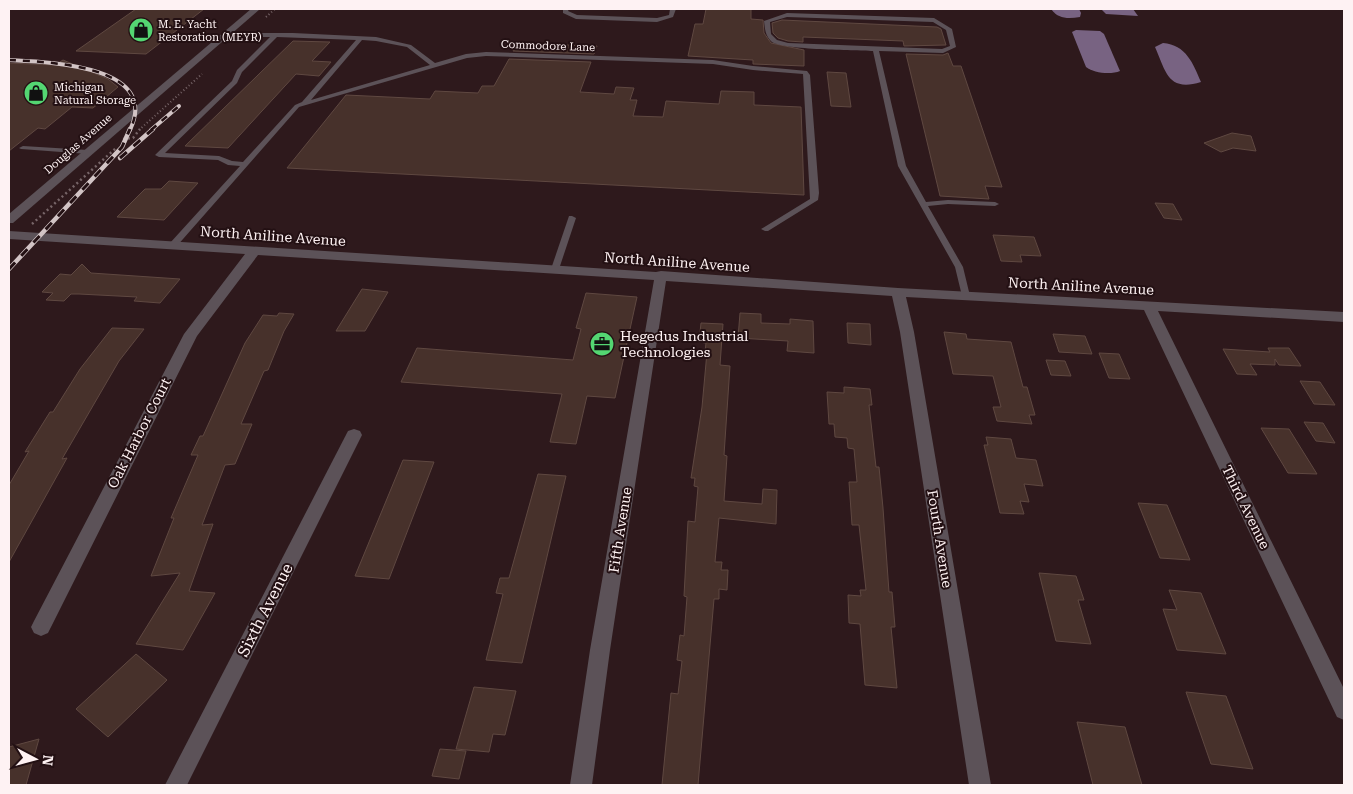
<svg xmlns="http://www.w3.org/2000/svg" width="1353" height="794" font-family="'Roboto Serif',serif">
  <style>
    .water { fill: #786382 }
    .building { fill: #47312b; stroke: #5f4841 }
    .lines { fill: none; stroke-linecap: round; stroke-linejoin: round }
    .path-far1 { stroke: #776568; stroke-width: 2; stroke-dasharray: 1 2.5; stroke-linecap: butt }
    .path { stroke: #776568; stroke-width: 2.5; stroke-dasharray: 2 3; stroke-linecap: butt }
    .service { fill: #5c5258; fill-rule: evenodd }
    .minor { fill: #5c5258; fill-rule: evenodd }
    .tertiary { fill: #5c5258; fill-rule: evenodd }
    .rail-far1-casing { stroke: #d2c4c5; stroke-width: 4 }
    .rail-casing { stroke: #d2c4c5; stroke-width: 4.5 }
    .rail-far1 { stroke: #231013; stroke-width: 2.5; stroke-dasharray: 7; stroke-linecap: butt }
    .rail { stroke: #231013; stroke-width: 3; stroke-dasharray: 9; stroke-linecap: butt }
    .labels { text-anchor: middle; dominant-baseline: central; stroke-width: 4; stroke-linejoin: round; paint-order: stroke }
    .far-poi-label { font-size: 11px; fill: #fef2f3; stroke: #231013; text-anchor: start }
    .far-street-label { font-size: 11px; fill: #fef2f3; stroke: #231013 }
    .street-label { font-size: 14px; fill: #fef2f3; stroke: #231013 }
    .poi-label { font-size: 14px; fill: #fef2f3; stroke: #231013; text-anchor: start }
    .near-street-label { font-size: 16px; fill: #fef2f3; stroke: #231013 }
  </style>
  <rect width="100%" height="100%" fill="#2e191c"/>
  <g class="water">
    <path d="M1051,9H1079L1081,13L1080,17C1068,19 1058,19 1051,9Z"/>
    <path d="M1101,9H1133L1138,16L1106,14Z"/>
    <path d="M1076,30L1100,31L1104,34L1120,71C1111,75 1093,73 1086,67L1072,32Z"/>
    <path d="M1163,43C1186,45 1193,63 1201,82C1168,92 1166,72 1155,47Z"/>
  </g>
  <g class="building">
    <path d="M136,9H204L146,54L76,51Z"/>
    <path d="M706,9H751V19L763,20L764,33L771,43L804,50V66L753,64V60L688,56L695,24H703Z"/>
    <path d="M782,20L937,27L941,29L946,45L904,46L903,41L803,37V42L788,41L778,38L773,33L772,23Z"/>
    <path d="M293,41L330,42L312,61L331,62L319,76L296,74L228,148L185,146Z"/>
    <path d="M517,43L597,46L594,54L513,51Z"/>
    <path d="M948,53L953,66H961L1002,187L985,186L989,199L940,196L906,54L943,55Z"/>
    <path d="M509,59L591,62L580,92L614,94L616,87L634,88L630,100H637L633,116L663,117L666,101L719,104L721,91L754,92V105L801,107L804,195L287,168L346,95L430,99L435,91L478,93L482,86H494Z"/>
    <path d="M63,60L108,79L118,87L93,108L72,107L45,129L38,128L9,151V63L55,65Z"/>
    <path d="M827,72L846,73L851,107L831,106Z"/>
    <path d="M1232,133L1251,136L1256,151L1233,148L1221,152L1204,143Z"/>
    <path d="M169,181L198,183L164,220L117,217L145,189H161Z"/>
    <path d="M1155,203L1173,204L1182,220L1164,218Z"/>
    <path d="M993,235L1034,237L1041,256L1020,255L1022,262L1001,261Z"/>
    <path d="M82,264L91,273L180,279L160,303L134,301L137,297L79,294H71L64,301L46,300L53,293L42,292L60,274L71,275Z"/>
    <path d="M362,289L388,292L365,331H336Z"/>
    <path d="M586,293L637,297L615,398L587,396L576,444L550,442L562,394L401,382L417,348L573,360L581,329L576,328Z"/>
    <path d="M279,313L294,314L284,331L268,370L264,371L241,424H252L235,464L225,465L202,525L213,524L189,591L215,593L183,650L136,644L180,573L151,576L174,518H171L198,455H191L200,436H203L245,343L263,315L277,316Z"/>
    <path d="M740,313L761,314V323L790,324V319L813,321L814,353L787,351L788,341L738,338Z"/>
    <path d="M701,323L723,324L720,365L730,366L724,455L727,456L724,501L762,504L763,489L777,490L776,524L719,518L715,562H722L721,570H728L727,590L719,589V599H714L698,785H662L671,693L678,694L682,661L677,660L680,635L684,636L687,597L684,596L688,521L695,522L698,487L694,486L695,478H691L702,407L707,352H705L706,343L699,342Z"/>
    <path d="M847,323L870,324L871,345L848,343Z"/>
    <path d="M112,328L144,329L119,361L62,459L67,458L9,562V485L29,451L25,452L50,412H53L80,369Z"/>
    <path d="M944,332L966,334L967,339L1011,342L1023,387H1027L1035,415H1029L1032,424L997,421L993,407H1001L993,376L953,374Z"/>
    <path d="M1053,334L1085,336L1092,354L1059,352Z"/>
    <path d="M1268,348H1289L1301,366L1279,365L1275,359V365L1250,364L1257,375L1237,374L1223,349L1270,352Z"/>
    <path d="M1099,353L1119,354L1130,379L1109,378Z"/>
    <path d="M1046,360L1065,361L1071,376L1051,375Z"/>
    <path d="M1300,381L1320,382L1335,405L1314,404Z"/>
    <path d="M844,387L870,389L872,405H869L876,467H879L883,508L889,592H892L895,627H891L897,688L865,685L860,624L849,623L848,595L861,596L860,590H866L859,525H852L849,482H857L854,449L848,448L847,438L835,437L834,424H829L827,392L844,393Z"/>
    <path d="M1304,422L1323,423L1335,443L1316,441Z"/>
    <path d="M1261,428L1289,429L1317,474L1288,473Z"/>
    <path d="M986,437L1011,439L1016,458L1036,460L1043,486L1024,484L1029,502L1020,501L1024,514L1000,513L984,445H988Z"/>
    <path d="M403,460L434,462L389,579L355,576Z"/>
    <path d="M538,474L566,476L522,663L486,660L503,594L496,593L500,578H509Z"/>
    <path d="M1138,503L1167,505L1190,560L1160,558Z"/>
    <path d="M1039,573L1076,576L1084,600H1078L1091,644L1056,641Z"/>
    <path d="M1169,590L1201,593L1226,654L1177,650L1163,609L1177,610Z"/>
    <path d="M136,654L167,680L108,737L76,709Z"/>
    <path d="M474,687L516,691L505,735L493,734L489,752L456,749Z"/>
    <path d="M1186,692L1226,696L1253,769L1211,764Z"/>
    <path d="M1077,722L1125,727L1142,785H1093Z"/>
    <path d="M39,739L26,785H9V747Z"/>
    <path d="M440,749L466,751L459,779L432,776Z"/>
  </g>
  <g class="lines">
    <g class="path-far1">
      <path d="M266,17L275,9"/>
      <path d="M139,130L202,74"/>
    </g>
    <g class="path">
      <path d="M123,139L133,138L140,129"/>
      <path d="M32,224L116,148"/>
    </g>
    <g class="service">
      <path d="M563,9H569L568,11L577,15L657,18L669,15L670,9H676L673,17L657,22L576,19L563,13Z"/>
      <path d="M787,13L934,18L952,29L956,47L943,53L879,51L906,166L926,202L948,200L995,202L999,204L995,206L948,204L928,206L963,267L970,296L969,298H963L962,296L955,267L898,166L873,51C854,50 785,50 772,42C765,36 765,29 764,21ZM787,17L933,22L946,30L950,46L942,49L788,43L777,40L771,34L770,22Z"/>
      <path d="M293,33L376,37L411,45L435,63L466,54L486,52L713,60L753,66L807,71L810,75L819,193L818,200L768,231H765L761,229L810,199L803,74L753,70L713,64L486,56L467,58L299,107L176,247H170V243L240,166L228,165L218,160L159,157L155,155L232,81L237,70L270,37H225L222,35L225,33ZM277,37L356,40L302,102L295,105L243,162L232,161L219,156L165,153L237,83L242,72ZM362,40L376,41L407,47L430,65L311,100Z"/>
      <path d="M23,146L88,150L92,152L88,154L21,149L19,148Z"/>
      <path d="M569,216H572L576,218L559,269L558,271H552L551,269Z"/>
    </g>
    <g class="minor">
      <path d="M9,231L656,272L661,271L898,288L1344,312V322L1158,311L1344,689V720L1337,717L1144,310L906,297L914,332L991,785H969L900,332L892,296L666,281L610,650L592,785H570L590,650L654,280L258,255L197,336L48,633L41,636L34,633L31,627L34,621L184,334L245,254L9,239Z"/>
      <path d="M354,429L360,431L362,435L187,785H165L348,431Z"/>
    </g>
    <path class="tertiary" d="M251,9H260L13,223H9V214Z"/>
    <defs>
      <g id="rail-far1">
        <path d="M9,60C48,62 161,65 130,130"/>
        <path d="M151,130L179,106"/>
      </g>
      <g id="rail">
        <path d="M120,158L153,129"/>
        <path d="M9,269L122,147L130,129"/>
      </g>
    </defs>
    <use href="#rail-far1" class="rail-far1-casing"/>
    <use href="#rail" class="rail-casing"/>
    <use href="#rail-far1" class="rail-far1"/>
    <use href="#rail" class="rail"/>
  </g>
  <defs>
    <symbol id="shop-disc" viewBox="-11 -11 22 22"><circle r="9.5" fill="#54d672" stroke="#231013"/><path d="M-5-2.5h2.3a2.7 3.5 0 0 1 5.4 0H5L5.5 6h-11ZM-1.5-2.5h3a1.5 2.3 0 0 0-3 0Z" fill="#111"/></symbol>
    <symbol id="office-disc" viewBox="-11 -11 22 22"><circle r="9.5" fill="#54d672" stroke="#231013"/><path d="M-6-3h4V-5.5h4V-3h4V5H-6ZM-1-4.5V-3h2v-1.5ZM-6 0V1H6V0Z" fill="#111"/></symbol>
  </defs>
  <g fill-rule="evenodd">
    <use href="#shop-disc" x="127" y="16" width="28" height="28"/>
    <use href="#shop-disc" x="22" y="79" width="28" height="28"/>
    <use href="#office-disc" x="588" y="330" width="28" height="28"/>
  </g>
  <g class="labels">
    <g class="far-poi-label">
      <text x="158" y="24">M. E. Yacht<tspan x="158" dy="13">Restoration (MEYR)</tspan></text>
      <text x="54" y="87">Michigan<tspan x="54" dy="13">Natural Storage</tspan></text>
    </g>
    <g class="far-street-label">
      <text transform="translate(548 46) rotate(2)">Commodore Lane</text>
      <text transform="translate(78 144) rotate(-41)">Douglas Avenue</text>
    </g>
    <g class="street-label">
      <text transform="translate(273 236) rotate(4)">North Aniline Avenue</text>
      <text transform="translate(677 262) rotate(4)">North Aniline Avenue</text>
      <text transform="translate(1081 286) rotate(3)">North Aniline Avenue</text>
      <text transform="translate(139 433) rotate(-63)">Oak Harbor Court</text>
      <text transform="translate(1246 507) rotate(64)">Third Avenue</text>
      <text transform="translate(620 530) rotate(-81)">Fifth Avenue</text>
      <text transform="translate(940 539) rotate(81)">Fourth Avenue</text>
    </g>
    <g class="poi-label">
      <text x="620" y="336">Hegedus Industrial<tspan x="620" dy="16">Technologies</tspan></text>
    </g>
    <g class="near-street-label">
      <text transform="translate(265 610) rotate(-63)">Sixth Avenue</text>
    </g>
  </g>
  <rect width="1353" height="794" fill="none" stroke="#fef2f3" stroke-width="20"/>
  <g transform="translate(35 759) rotate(96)" stroke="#231013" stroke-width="4" paint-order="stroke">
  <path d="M0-4L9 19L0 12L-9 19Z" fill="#fef2f3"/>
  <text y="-8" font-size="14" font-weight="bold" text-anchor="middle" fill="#fef2f3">N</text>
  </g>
</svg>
